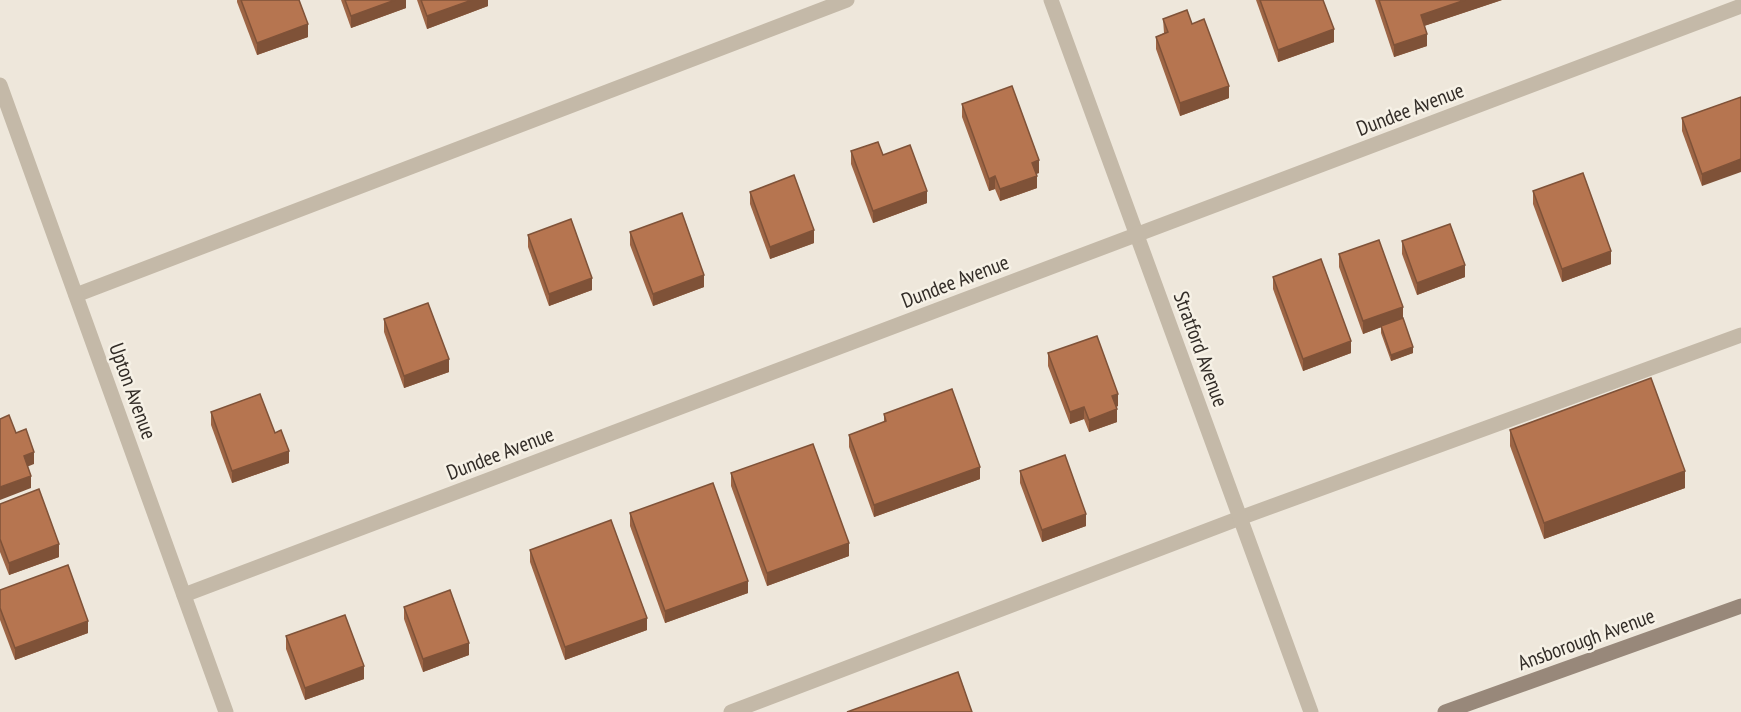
<svg xmlns="http://www.w3.org/2000/svg" width="1741" height="712" font-family="'PT Sans Narrow',sans-serif">
  <style>
    .lines { fill: none; stroke-linecap: round; stroke-linejoin: round }
    .lane { stroke: #c4b9a8; stroke-width: 15 }
    .street { stroke: #c4b9a8; stroke-width: 15 }
    .secondary { stroke: #98887a; stroke-width: 15 }
    .wall { fill: #9d6545 }
    .shaded-wall { fill: #7f5238 }
    .building { fill: #b67550; stroke: #7f5238; stroke-width: 1.5 }
    .labels { text-anchor: middle; dominant-baseline: central; stroke-width: 5; stroke-linejoin: round; paint-order: stroke }
    .street-label { font-size: 21px; fill: #322c27; stroke: #f6f1e6 }
  </style>
  <rect width="100%" height="100%" fill="#eee7db"/>
  <g class="lines">
    <g class="lane">
      <path d="M76,295L847,0"/>
      <path d="M731,712L1240,518L1741,335"/>
    </g>
    <g class="street">
      <path d="M1051,0L1311,712"/>
      <path d="M0,85L226,712"/>
      <path d="M184,595L1741,6"/>
    </g>
    <path class="secondary" d="M1445,712L1741,606"/>
  </g>
  <g class="wall">
    <path d="M237,0H299L308,37L257,55L237,2Z"/>
    <path d="M341,0H406V8L351,28Z"/>
    <path d="M417,0H488V6L427,29Z"/>
    <path d="M1256,0H1323L1334,42L1278,62Z"/>
    <path d="M1375,0H1502L1424,26L1427,46L1394,57Z"/>
    <path d="M1163,19L1192,24L1229,98L1180,116L1156,49V37L1164,33Z"/>
    <path d="M1741,97L1702,186L1682,131V118Z"/>
    <path d="M962,104L1039,173L1036,174L1037,188L1000,201L995,189L989,191L962,117Z"/>
    <path d="M851,151L883,155L927,203L873,223L851,164Z"/>
    <path d="M1533,191L1611,264L1562,282L1533,204Z"/>
    <path d="M750,192L814,243L770,259L750,204Z"/>
    <path d="M630,232L704,287L653,306L630,245Z"/>
    <path d="M528,235L592,290L549,306L528,247Z"/>
    <path d="M1402,241L1465,277L1417,295L1402,254Z"/>
    <path d="M1339,254L1403,319L1413,353L1391,361L1381,333V327L1363,334L1339,267Z"/>
    <path d="M1273,277L1351,353L1303,371L1273,289Z"/>
    <path d="M384,319L449,372L404,388L384,332Z"/>
    <path d="M1048,353L1118,406L1116,407L1117,422L1089,432L1084,419L1070,424L1048,366Z"/>
    <path d="M211,412L275,433L289,463L232,483L211,425Z"/>
    <path d="M884,414L980,479L874,517L849,447V435L884,422Z"/>
    <path d="M1510,430L1685,488L1544,539L1510,446Z"/>
    <path d="M1020,471L1086,526L1042,542L1020,483Z"/>
    <path d="M731,473L849,556L767,586L731,486Z"/>
    <path d="M0,504L59,557L9,575L0,552Z"/>
    <path d="M630,513L748,593L665,623L630,526Z"/>
    <path d="M530,550L647,630L565,660L530,562Z"/>
    <path d="M0,590L88,633L15,660L0,620Z"/>
    <path d="M404,607L469,655L423,672L404,619Z"/>
    <path d="M286,636L364,679L305,700L286,649Z"/>
  </g>
  <g class="shaded-wall">
    <path d="M395,0H406V8L351,28V16Z"/>
    <path d="M472,0H488V6L427,29V16Z"/>
    <path d="M1465,0H1502L1421,27V15Z"/>
    <path d="M308,24V37L257,55V43Z"/>
    <path d="M1334,29V42L1278,62V50Z"/>
    <path d="M1427,34V46L1394,57V45Z"/>
    <path d="M1229,86V98L1180,116V103Z"/>
    <path d="M1741,159V172L1702,186V174Z"/>
    <path d="M1039,160V173L1032,175V163Z"/>
    <path d="M995,176V189L989,191V179Z"/>
    <path d="M1037,176V188L1000,201V189Z"/>
    <path d="M927,191V203L873,223V211Z"/>
    <path d="M814,230V243L770,259V247Z"/>
    <path d="M1611,251V264L1562,282V269Z"/>
    <path d="M1465,265V277L1417,295V283Z"/>
    <path d="M704,275V287L653,306V294Z"/>
    <path d="M592,278V290L549,306V294Z"/>
    <path d="M1403,307V319L1363,334V321Z"/>
    <path d="M1351,341V353L1303,371V359Z"/>
    <path d="M1413,347V353L1391,361V355Z"/>
    <path d="M449,359V372L404,388V376Z"/>
    <path d="M1118,394V406L1112,408V396Z"/>
    <path d="M1084,407V419L1070,424V412Z"/>
    <path d="M1117,409V422L1089,432V420Z"/>
    <path d="M289,451V463L232,483V471Z"/>
    <path d="M34,452V464L24,468V456Z"/>
    <path d="M980,467V479L874,517V505Z"/>
    <path d="M1685,471V488L1544,539V523Z"/>
    <path d="M31,476V488L0,500V487Z"/>
    <path d="M1086,514V526L1042,542V530Z"/>
    <path d="M849,543V556L767,586V573Z"/>
    <path d="M59,544V557L9,575V563Z"/>
    <path d="M748,581V593L665,623V611Z"/>
    <path d="M647,618V630L565,660V647Z"/>
    <path d="M88,621V633L15,660V648Z"/>
    <path d="M469,643V655L423,672V659Z"/>
    <path d="M364,666V679L305,700V688Z"/>
  </g>
  <g class="building">
    <path d="M241,0H299L308,24L257,43Z"/>
    <path d="M345,0H395L351,16Z"/>
    <path d="M421,0H472L427,16Z"/>
    <path d="M1260,0H1323L1334,29L1278,50Z"/>
    <path d="M1379,0H1465L1421,15L1427,34L1394,45Z"/>
    <path d="M1187,10L1192,24L1204,19L1229,86L1180,103L1156,37L1168,32L1163,19Z"/>
    <path d="M1012,86L1039,160L1032,163L1037,176L1000,189L995,176L989,179L962,104Z"/>
    <path d="M1741,97V159L1702,174L1682,118Z"/>
    <path d="M878,142L883,155L910,145L927,191L873,211L851,151Z"/>
    <path d="M1583,173L1611,251L1562,269L1533,191Z"/>
    <path d="M794,175L814,230L770,247L750,192Z"/>
    <path d="M682,213L704,275L653,294L630,232Z"/>
    <path d="M571,219L592,278L549,294L528,235Z"/>
    <path d="M1450,224L1465,265L1417,283L1402,241Z"/>
    <path d="M1379,240L1403,307L1363,321L1339,254Z"/>
    <path d="M1321,259L1351,341L1303,359L1273,277Z"/>
    <path d="M428,303L449,359L404,376L384,319Z"/>
    <path d="M1403,318L1413,347L1391,355L1381,326Z"/>
    <path d="M1097,336L1118,394L1112,396L1117,409L1089,420L1084,407L1070,412L1048,353Z"/>
    <path d="M1651,378L1685,471L1544,523L1510,430Z"/>
    <path d="M952,389L980,467L874,505L849,435L886,421L884,414Z"/>
    <path d="M260,394L275,433L281,430L289,451L232,471L211,412Z"/>
    <path d="M9,415L16,433L26,429L34,452L24,456L31,476L0,487V419Z"/>
    <path d="M813,444L849,543L767,573L731,473Z"/>
    <path d="M1065,455L1086,514L1042,530L1020,471Z"/>
    <path d="M713,483L748,581L665,611L630,513Z"/>
    <path d="M39,489L59,544L9,563L0,539V504Z"/>
    <path d="M611,520L647,618L565,647L530,550Z"/>
    <path d="M68,565L88,621L15,648L0,608V590Z"/>
    <path d="M450,590L469,643L423,659L404,607Z"/>
    <path d="M345,615L364,666L305,688L286,636Z"/>
    <path d="M958,672L972,712H847Z"/>
  </g>
  <g class="labels">
    <g class="street-label">
      <text transform="translate(1410 109) rotate(-21)">Dundee Avenue</text>
      <text transform="translate(955 281) rotate(-21)">Dundee Avenue</text>
      <text transform="translate(1201 349) rotate(70)">Stratford Avenue</text>
      <text transform="translate(133 391) rotate(70)">Upton Avenue</text>
      <text transform="translate(500 453) rotate(-21)">Dundee Avenue</text>
      <text transform="translate(1586 639) rotate(-20)">Ansborough Avenue</text>
    </g>
  </g>
</svg>
